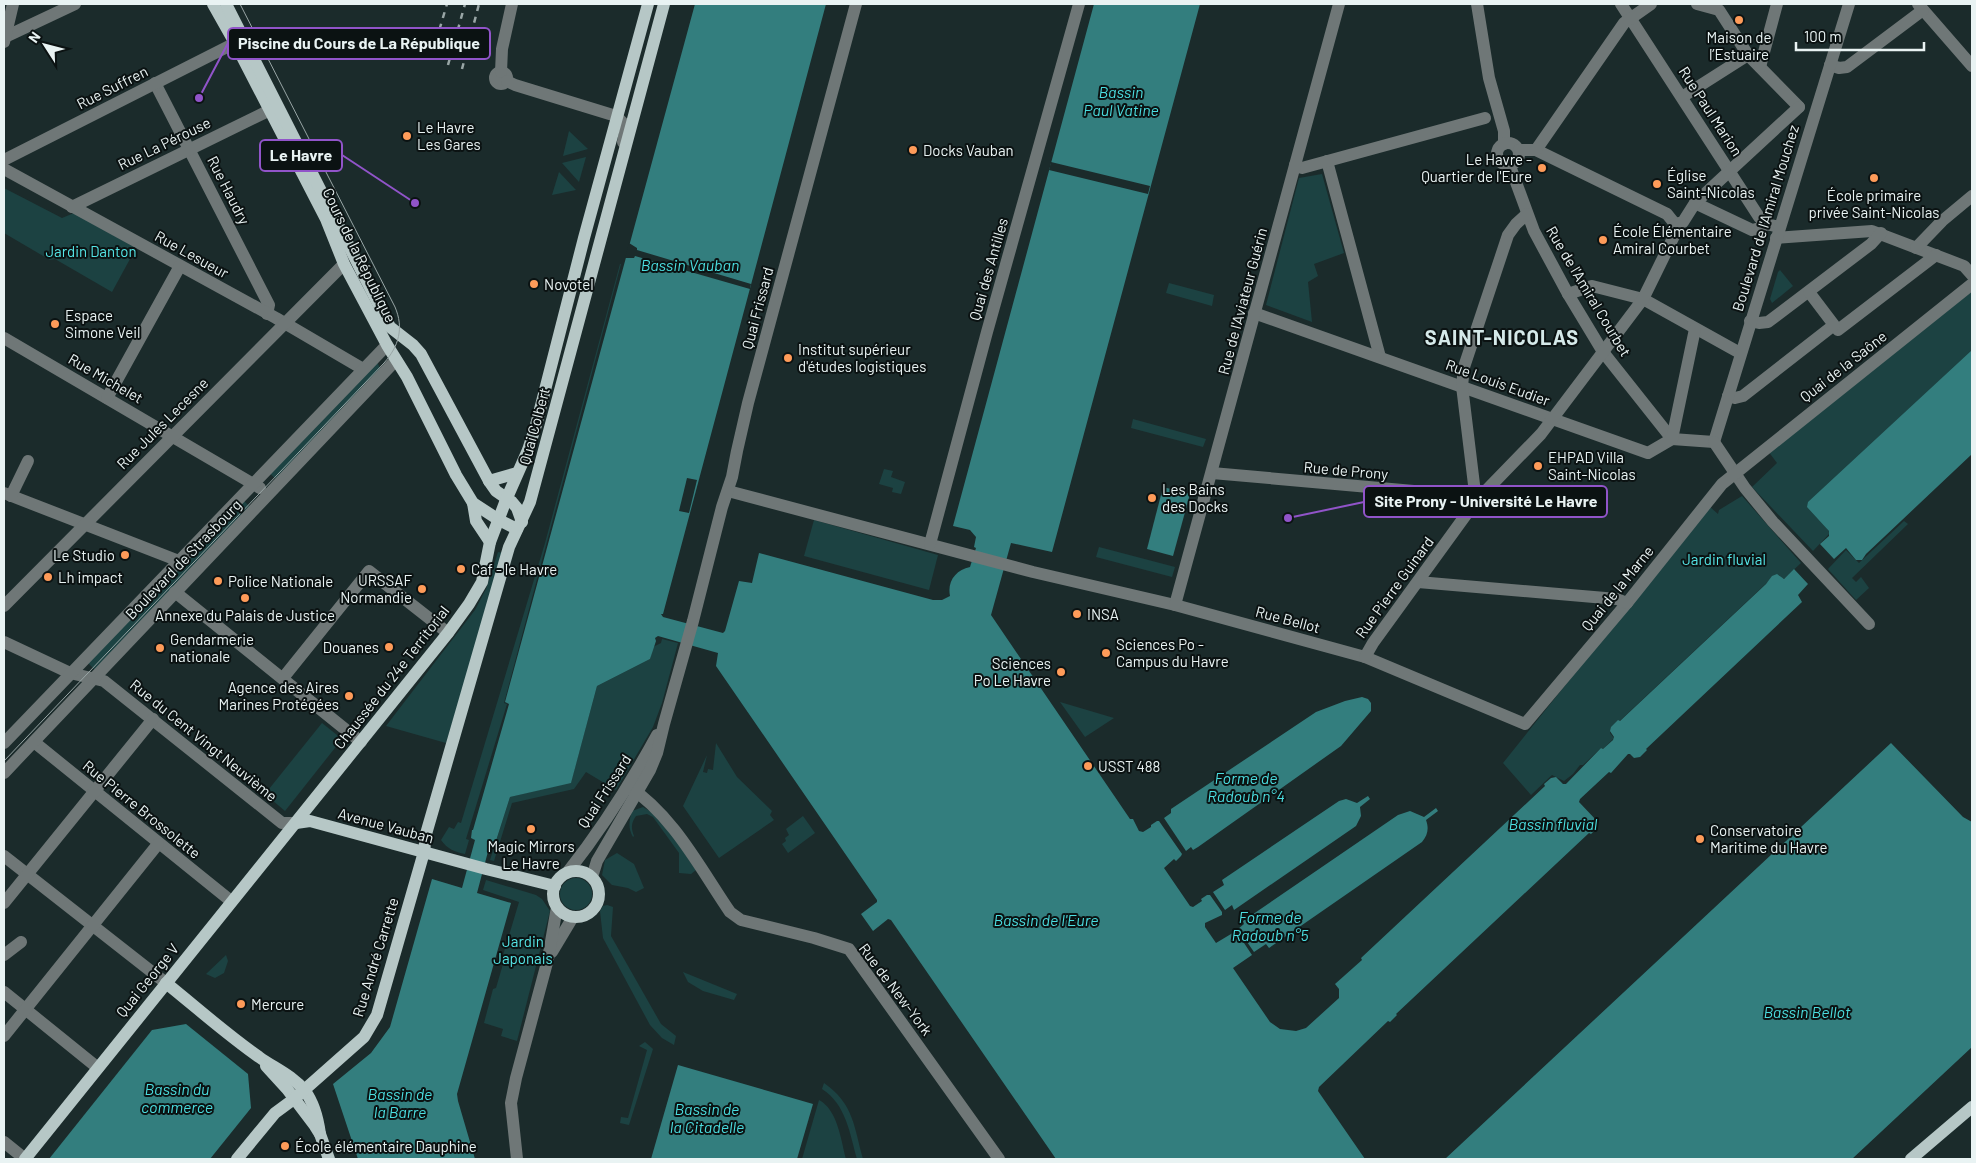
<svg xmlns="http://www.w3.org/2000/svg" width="1976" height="1163" font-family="Barlow,sans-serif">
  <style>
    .green { fill: #1c4242 }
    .water { fill: #337e7e }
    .pier { fill: #1b2b2b }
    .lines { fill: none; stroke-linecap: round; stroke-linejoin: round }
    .minor { stroke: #6f7777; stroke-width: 12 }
    .major { stroke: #b6c7c6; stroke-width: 12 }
    .tram { stroke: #99a6a6; stroke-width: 1 }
    .rail { stroke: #99a6a6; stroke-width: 2.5; stroke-dasharray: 6 6; stroke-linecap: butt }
    .poi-dot { fill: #fe9b59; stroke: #0b1212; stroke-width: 2 }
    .labels { text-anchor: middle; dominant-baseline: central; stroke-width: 4; stroke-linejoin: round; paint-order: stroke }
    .poi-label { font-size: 15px; fill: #e9f3f3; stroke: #0b1212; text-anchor: start }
    .street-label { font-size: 15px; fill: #e9f3f3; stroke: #0b1212 }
    .park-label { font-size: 15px; fill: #55e6e7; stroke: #0b1212 }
    .water-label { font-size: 16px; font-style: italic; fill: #4bdddf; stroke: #0b1212 }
    .district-label { font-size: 20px; font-weight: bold; letter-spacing: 1px; fill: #d5e9e9; stroke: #0b1212 }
    .leader { fill: none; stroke: #9154c9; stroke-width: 2 }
    .callout-dot { fill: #9154c9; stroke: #0b1212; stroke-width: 2 }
    .callout { fill: #0b1212; stroke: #9154c9; stroke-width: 2 }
    .callout-label { font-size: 16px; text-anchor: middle; font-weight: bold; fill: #e9f3f3 }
  </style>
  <rect width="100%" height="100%" fill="#1b2b2b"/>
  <g class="green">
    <path d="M569,131L588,149L563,156Z"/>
    <path d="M586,157L579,182L562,163Z"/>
    <path d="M559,172L576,190L552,195Z"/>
    <path d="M1322,174L1344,253L1314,264L1318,276L1308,282L1312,322L1266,305L1299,178Z"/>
    <path d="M4,188L62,218L74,213L136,248L112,292L55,259L50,260L4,233Z"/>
    <path d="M620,264H621L504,703L507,704L466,839L469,840L465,854C455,852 447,849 441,840L449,827L454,829L458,822L461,823L545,543Z"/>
    <path d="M1780,270L1793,286L1772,303L1770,299L1778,272Z"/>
    <path d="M1169,283L1214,295L1212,306L1166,293Z"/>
    <path d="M1972,291V350L1811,501L1830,533L1813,551L1752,487L1777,463L1768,451Z"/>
    <path d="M375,358L382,372L277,480L268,472Z"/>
    <path d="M1133,419L1206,439L1203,447L1131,428Z"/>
    <path d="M884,469L893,471L891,477L905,482L901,494L892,492L893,488L879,484Z"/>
    <path d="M1742,496L1801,563L1785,578L1782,579L1779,575L1773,577L1611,729L1610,733L1614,738L1603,749L1601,748L1583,765H1580L1573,774L1564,781L1552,775L1531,795L1503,763L1709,506L1718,514L1719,510Z"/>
    <path d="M242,499L251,508L96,671L87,662Z"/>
    <path d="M814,520L938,555L929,590L804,556Z"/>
    <path d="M1904,521L1908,524L1852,578L1856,582L1861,577L1869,588L1856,600L1828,569L1846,550L1859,563Z"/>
    <path d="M1099,547L1175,567L1172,577L1096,557Z"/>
    <path d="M498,552L504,553L446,743L386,726L475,610L486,589Z"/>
    <path d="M662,639L678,643L662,703L653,727L616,790L586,772L574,789L512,803L494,861L490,860L510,797L571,782L597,686L650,659L653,647L661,643Z"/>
    <path d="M1060,702L1114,718L1085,737Z"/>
    <path d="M322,723L342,739L285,811L265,794Z"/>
    <path d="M716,743L737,777L772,811L770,815L774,820L719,858L683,806L707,755L703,772L707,773L708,769L713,770Z"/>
    <path d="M643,807C667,819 681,849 696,870L691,874L679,873V853L653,817L647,814L636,816C631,823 631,828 634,836L633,837C628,828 629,821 632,811Z"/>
    <path d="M803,816L815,833L788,853L782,844L786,841L785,838L789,835L786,829Z"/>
    <path d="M617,853L634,864L644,888L636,892L628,888L612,885L602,875L605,860Z"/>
    <circle cx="576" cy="894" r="16"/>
    <path d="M486,880L536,895L542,899L550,911L517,1041L501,1036L503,1029L484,1023L493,989L496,988L503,964L501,962L519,902L483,890Z"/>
    <path d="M607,905L613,907L611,936L661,1024L676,1036L674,1045L662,1038L650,1025L603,938L600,911L603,906Z"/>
    <path d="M226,955L228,961L224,973L215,978L206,974Z"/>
    <path d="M683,972L737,994L734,1000L703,991L688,982Z"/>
    <path d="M645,1042L653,1049L629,1125L620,1123L621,1117L628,1118L647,1050L639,1046Z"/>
    <path d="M824,1083C854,1104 854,1127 863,1159H857C850,1134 846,1104 822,1089Z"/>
    <path d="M819,1100C838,1110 841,1141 846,1159H802Z"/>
  </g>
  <g class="water">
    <path d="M695,4H826L663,614H661L663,617L723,633L725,631L739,581L752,583L759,553L933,600H942L950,596C947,581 956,570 970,567L976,548L974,547L976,537L970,530L953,526L1094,4H1200L1052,552L1011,543L991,615L1130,819H1133L1139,831L1143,832L1151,827V825L1157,821H1159L1182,854L1181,856L1176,861L1174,859L1164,868L1190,906L1193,907L1202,901L1201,899L1207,895H1210L1222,912V915L1205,923V927L1216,943L1236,931L1252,955L1233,968L1270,1022L1280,1029L1296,1031L1306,1028L1339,998V989L1335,984L1362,960L1361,958L1545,786L1544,784L1551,778L1556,777L1563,784H1566L1601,748L1603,749L1613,740L1614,737L1610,731L1611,727L1618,720L1620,721L1766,584L1772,576L1777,574L1784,579L1794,569L1808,584L1798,595L1802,602L1646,749L1647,750L1640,757L1634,758L1630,754H1628L1611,773L1609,772L1580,799L1579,802L1597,821L1598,827L1591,834L1589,833L1396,1014L1397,1015L1390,1022L1388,1021L1319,1087L1318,1091L1365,1159H1056L891,920L888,919L873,931L861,914L877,902V900L716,666L718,653L658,636L655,638L656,641L650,659L597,686L571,783L510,797L495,844H490L477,893L511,903L457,1094L458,1101L475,1159H358L333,1084L371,1053L390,1027L432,879L462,888L475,840L471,838L472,830H473L509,704L505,702Z"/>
    <path d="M1972,350V454L1866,554L1862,560H1856L1846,548L1834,559L1820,544L1829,536V531L1807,507L1808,502Z"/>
    <path d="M1163,487L1190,494L1173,556L1147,549Z"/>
    <path d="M1362,697L1368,699L1371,703V711L1341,746L1198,847L1193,850L1191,847L1186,851L1164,818L1171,813V809L1316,712L1345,701Z"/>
    <path d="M1891,743L1963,817L1972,822V1047L1852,1159H1445Z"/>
    <path d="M1368,796L1370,799L1360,807L1361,816L1356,826L1234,910L1232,905L1225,910L1213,892L1224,885L1222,880L1339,801L1346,799L1357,803Z"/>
    <path d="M1436,808L1438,811L1426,820C1429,828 1428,835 1422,842L1269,948L1266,944L1254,952L1238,929L1244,924L1243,921L1398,815L1410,811L1424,817Z"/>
    <path d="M186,1024L248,1074L251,1108L210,1159H49L152,1030Z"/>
    <path d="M678,1065L813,1104L797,1159H651Z"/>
  </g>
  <g class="pier">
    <path d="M1051,162L1150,186L1148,194L1049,170Z"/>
    <path d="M629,243L637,248V250L751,284L750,289L635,256L634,258H625Z"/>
    <path d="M687,478L697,480L689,513L679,511Z"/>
  </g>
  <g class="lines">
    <g class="minor">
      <path d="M1477,4L1489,78L1504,131V144"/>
      <path d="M1621,4L1759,217L1766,224L1779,227"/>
      <path d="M1697,4L1719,10L1748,55L1799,107"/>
      <path d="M1918,4L1972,66"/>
      <path d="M5,37L75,4"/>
      <path d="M4,42L13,4"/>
      <path d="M1830,65L1839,68L1847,67L1923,10"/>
      <path d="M1760,67L1777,4"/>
      <circle cx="501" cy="78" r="6"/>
      <path d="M501,72L502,49L512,4"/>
      <path d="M507,81L515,85L616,116L626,126L623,142"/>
      <path d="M155,83L269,305L267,314"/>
      <path d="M1682,97L1748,55"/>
      <circle cx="1508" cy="154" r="11"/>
      <path d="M1519,150H1536L1667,214L1675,224"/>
      <path d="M1536,150L1624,23L1651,4"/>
      <path d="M4,160L235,43"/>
      <path d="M1327,161L1380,357"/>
      <path d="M1295,165L1302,168L1485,118"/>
      <path d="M1510,166L1534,231L1568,294L1603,352L1672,439L1714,442"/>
      <path d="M4,169L276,318L363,369"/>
      <path d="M1695,203L1752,230L1760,228L1766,224"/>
      <path d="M72,207L270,110"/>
      <path d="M1675,224L1683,222L1695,203L1799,107"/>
      <path d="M1776,238L1872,231L1964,266L1972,275"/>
      <path d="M1916,248L1942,221L1972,196"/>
      <path d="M1568,294L1592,286L1643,299L1740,353"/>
      <path d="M1254,313L1648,453L1672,439L1695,329"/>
      <path d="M1750,321L1759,323L1768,322L1871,244L1881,233"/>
      <path d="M1838,330L1936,255"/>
      <path d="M4,338L260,488"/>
      <path d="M1728,396L1735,398L1743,396L1834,325L1809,292"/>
      <path d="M107,398L180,266"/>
      <path d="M1714,442L1849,4"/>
      <path d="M1714,442L1745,488L1773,522L1869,624"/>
      <path d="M1212,473L1459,495L1476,501L1462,386L1464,367L1508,235L1516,224L1527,214"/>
      <path d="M728,491L1033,572L1175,605L1365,657L1525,724L1627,603L1722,484L1972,284"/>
      <path d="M4,493L179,561"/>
      <path d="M11,496L28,461"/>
      <path d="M930,544L987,332L1079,4"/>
      <path d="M1418,582L1617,599L1627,603"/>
      <path d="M175,592L361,742"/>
      <path d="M1175,605L1339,4"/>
      <path d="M4,606L344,264"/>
      <path d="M4,642L70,673L104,681L282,823H296"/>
      <path d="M1365,657L1373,643L1476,501L1541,434L1643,299L1674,236L1675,224"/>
      <path d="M283,678L369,571L448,633"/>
      <path d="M34,742L231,901"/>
      <path d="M4,743L387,345"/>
      <path d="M4,773L396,360"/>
      <path d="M628,786C673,815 700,868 730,912L741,920L814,938L849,949L999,1159"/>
      <path d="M4,856L166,983"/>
      <path d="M567,873C601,830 631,783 657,735"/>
      <path d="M592,877L597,861L650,770L657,753L664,724L693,621L722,507L732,477L737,451L748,403L856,4"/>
      <path d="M4,903L153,719"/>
      <path d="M552,952L573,917"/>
      <path d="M4,955L21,942"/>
      <path d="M4,992L98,1068"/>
      <path d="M4,1036L158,844"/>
      <path d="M4,1142L25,1159"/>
      <path d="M517,1159L511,1103L516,1078L548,959L557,907"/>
    </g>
    <g class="major">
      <path d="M213,4L235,43L326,219L344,264L387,345L407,377L456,475L473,503L499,520L517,529"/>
      <path d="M226,4L390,327L413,345L421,354L489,481L496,491L512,502L517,508L522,522"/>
      <path d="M489,481L517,473"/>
      <path d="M473,503L476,521L490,542"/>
      <path d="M296,823L310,821L486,869L555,886"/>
      <circle cx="576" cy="894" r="23"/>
      <path d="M166,983C196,1007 226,1034 259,1057C274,1068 292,1075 305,1091C314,1103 318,1119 320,1134"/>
      <path d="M266,1066L287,1089L315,1126L320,1134L329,1159"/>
      <path d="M25,1159L448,633L469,604L482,582L490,542L506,500L528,450L536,425L584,238L648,4"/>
      <path d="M237,1159L275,1113L294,1099L364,1037L377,1015L424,852L426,834L509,547L530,502L664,4"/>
      <path d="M1911,1159L1972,1107"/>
    </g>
    <path class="tram" d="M4,761L384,363C399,346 404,328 395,307L240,4"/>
    <g class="rail">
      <path d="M436,41L447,4"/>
      <path d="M448,65L465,4"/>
      <path d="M462,69L479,4"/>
    </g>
  </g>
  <g class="poi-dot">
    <circle cx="1739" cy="20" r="5"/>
    <circle cx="407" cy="136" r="5"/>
    <circle cx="913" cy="150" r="5"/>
    <circle cx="1542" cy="168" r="5"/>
    <circle cx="1874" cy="178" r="5"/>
    <circle cx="1657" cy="184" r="5"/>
    <circle cx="1603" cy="240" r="5"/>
    <circle cx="534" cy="284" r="5"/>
    <circle cx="55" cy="324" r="5"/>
    <circle cx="788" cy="358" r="5"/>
    <circle cx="1538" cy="466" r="5"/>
    <circle cx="1152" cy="498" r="5"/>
    <circle cx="125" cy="555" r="5"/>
    <circle cx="461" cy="569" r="5"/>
    <circle cx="48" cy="577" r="5"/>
    <circle cx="218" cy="581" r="5"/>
    <circle cx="422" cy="589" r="5"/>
    <circle cx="245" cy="598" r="5"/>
    <circle cx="1077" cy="614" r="5"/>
    <circle cx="389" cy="647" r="5"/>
    <circle cx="160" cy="648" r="5"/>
    <circle cx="1106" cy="653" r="5"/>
    <circle cx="1061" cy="672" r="5"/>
    <circle cx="349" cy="696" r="5"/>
    <circle cx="1088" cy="766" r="5"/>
    <circle cx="531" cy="829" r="5"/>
    <circle cx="1700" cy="839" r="5"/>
    <circle cx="241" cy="1004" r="5"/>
    <circle cx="285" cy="1146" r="5"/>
  </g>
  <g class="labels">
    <g class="poi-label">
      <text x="1739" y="37" text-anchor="middle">Maison de<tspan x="1739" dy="17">l’Estuaire</tspan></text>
      <text x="417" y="127">Le Havre<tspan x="417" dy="17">Les Gares</tspan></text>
      <text x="923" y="150">Docks Vauban</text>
      <text x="1532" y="159" text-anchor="end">Le Havre -<tspan x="1532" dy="17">Quartier de l'Eure</tspan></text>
      <text x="1667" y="175">Église<tspan x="1667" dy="17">Saint-Nicolas</tspan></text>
      <text x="1874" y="195" text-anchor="middle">École primaire<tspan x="1874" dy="17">privée Saint-Nicolas</tspan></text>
      <text x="1613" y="231">École Élémentaire<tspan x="1613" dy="17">Amiral Courbet</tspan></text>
      <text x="544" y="284">Novotel</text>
      <text x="65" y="315">Espace<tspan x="65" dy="17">Simone Veil</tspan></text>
      <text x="798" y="349">Institut supérieur<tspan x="798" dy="17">d'études logistiques</tspan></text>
      <text x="1548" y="457">EHPAD Villa<tspan x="1548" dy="17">Saint-Nicolas</tspan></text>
      <text x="1162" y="489">Les Bains<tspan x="1162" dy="17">des Docks</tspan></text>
      <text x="115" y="555" text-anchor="end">Le Studio</text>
      <text x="471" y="569">Caf - le Havre</text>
      <text x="58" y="577">Lh impact</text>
      <text x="412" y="580" text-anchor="end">URSSAF<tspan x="412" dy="17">Normandie</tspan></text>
      <text x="228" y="581">Police Nationale</text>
      <text x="1087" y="614">INSA</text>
      <text x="245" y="615" text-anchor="middle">Annexe du Palais de Justice</text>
      <text x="170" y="639">Gendarmerie<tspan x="170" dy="17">nationale</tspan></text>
      <text x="1116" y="644">Sciences Po -<tspan x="1116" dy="17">Campus du Havre</tspan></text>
      <text x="379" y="647" text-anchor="end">Douanes</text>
      <text x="1051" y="663" text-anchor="end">Sciences<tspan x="1051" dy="17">Po Le Havre</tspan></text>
      <text x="339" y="687" text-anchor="end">Agence des Aires<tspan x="339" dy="17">Marines Protégées</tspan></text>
      <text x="1098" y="766">USST 488</text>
      <text x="1710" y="830">Conservatoire<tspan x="1710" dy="17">Maritime du Havre</tspan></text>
      <text x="531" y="846" text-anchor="middle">Magic Mirrors<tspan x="531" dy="17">Le Havre</tspan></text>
      <text x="251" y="1004">Mercure</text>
      <text x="295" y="1146">École élémentaire Dauphine</text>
    </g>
    <g class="street-label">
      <text transform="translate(112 87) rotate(-27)">Rue Suffren</text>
      <text transform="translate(1711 111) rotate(57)">Rue Paul Marion</text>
      <text transform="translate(164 143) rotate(-26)">Rue La Pérouse</text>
      <text transform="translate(229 190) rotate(63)">Rue Haudry</text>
      <text transform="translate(1765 218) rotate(-73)">Boulevard de l'Amiral Mouchez</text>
      <text transform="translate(192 254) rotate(29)">Rue Lesueur</text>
      <text transform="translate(360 255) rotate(64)">Cours de la République</text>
      <text transform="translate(988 269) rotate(-74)">Quai des Antilles</text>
      <text transform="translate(1589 291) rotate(59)">Rue de l'Amiral Courbet</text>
      <text transform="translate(1242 301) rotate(-75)">Rue de l'Aviateur Guérin</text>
      <text transform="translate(757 308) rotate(-75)">Quai Frissard</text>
      <text transform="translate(1843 366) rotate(-38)">Quai de la Saône</text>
      <text transform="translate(106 378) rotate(30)">Rue Michelet</text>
      <text transform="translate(1498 382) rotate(20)">Rue Louis Eudier</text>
      <text transform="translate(162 423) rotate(-45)">Rue Jules Lecesne</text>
      <text transform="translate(534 426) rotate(-75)">Quai Colbert</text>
      <text transform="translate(1346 470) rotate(5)">Rue de Prony</text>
      <text transform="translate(183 559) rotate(-46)">Boulevard de Strasbourg</text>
      <text transform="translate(1394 587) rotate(-54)">Rue Pierre Guinard</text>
      <text transform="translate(1617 588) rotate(-51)">Quai de la Marne</text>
      <text transform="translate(1288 619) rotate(15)">Rue Bellot</text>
      <text transform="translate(391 677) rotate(-52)">Chaussée du 24e Territorial</text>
      <text transform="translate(204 740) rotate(39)">Rue du Cent Vingt Neuvième</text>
      <text transform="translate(604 791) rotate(-57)">Quai Frissard</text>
      <text transform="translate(142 809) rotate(39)">Rue Pierre Brossolette</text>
      <text transform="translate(386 825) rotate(15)">Avenue Vauban</text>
      <text transform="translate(375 957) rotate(-73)">Rue André Carrette</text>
      <text transform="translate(147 980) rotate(-51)">Quai George V</text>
      <text transform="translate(896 989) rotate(53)">Rue de New-York</text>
    </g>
    <g class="park-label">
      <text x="91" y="251">Jardin Danton</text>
      <text x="1724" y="559">Jardin fluvial</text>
      <text x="523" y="941">Jardin<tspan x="523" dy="17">Japonais</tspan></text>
    </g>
    <g class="water-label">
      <text x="1121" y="91">Bassin<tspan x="1121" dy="18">Paul Vatine</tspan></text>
      <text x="690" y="264">Bassin Vauban</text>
      <text x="1246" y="777">Forme de<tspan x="1246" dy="18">Radoub n°4</tspan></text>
      <text x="1553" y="823">Bassin fluvial</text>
      <text x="1270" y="916">Forme de<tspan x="1270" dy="18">Radoub n°5</tspan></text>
      <text x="1046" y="919">Bassin de l'Eure</text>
      <text x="1807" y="1011">Bassin Bellot</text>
      <text x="177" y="1088">Bassin du<tspan x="177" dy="18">commerce</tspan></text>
      <text x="400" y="1093">Bassin de<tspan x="400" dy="18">la Barre</tspan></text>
      <text x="707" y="1108">Bassin de<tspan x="707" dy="18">la Citadelle</tspan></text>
    </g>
    <g class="district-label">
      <text x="1502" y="337">SAINT-NICOLAS</text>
    </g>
  </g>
  <path class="leader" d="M199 98L228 43M415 203L342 155M1288 518L1364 502"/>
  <g class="callout-dot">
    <circle cx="199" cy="98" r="5"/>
    <circle cx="415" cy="203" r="5"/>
    <circle cx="1288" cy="518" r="5"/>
  </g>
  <g class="callout">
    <rect x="228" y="28" width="262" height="31" rx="5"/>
    <rect x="260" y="140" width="82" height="31" rx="5"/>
    <rect x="1364" y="486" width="243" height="31" rx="5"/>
  </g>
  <g class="callout-label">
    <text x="359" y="49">Piscine du Cours de La République</text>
    <text x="301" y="161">Le Havre</text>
    <text x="1486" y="507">Site Prony - Université Le Havre</text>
  </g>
  <rect width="1976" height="1163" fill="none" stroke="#e9f3f3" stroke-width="10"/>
  <g transform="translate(45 45) rotate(306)" stroke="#0b1212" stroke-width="4" paint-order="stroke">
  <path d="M0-4L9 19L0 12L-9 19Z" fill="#e9f3f3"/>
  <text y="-8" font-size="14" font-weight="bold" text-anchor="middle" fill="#e9f3f3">N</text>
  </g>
  <path d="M1796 42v8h128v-8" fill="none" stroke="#e9f3f3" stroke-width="2.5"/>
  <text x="1804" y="42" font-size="15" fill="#e9f3f3" stroke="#0b1212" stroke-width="4" paint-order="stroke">100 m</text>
</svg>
